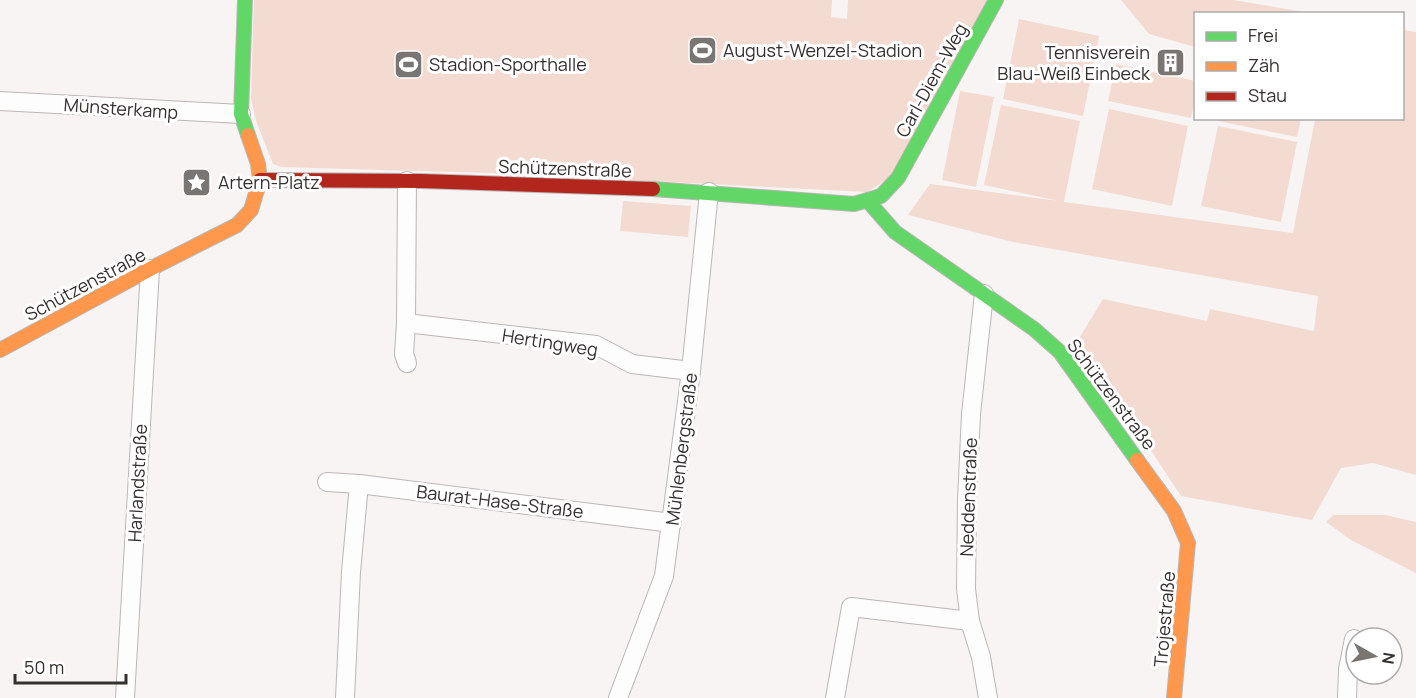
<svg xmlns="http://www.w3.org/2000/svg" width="1416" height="698" font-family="Manrope,sans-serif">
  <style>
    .green { fill: #f3dbd2 }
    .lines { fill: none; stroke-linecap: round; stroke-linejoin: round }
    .street-casing { stroke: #bab7b6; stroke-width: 20 }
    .fast-casing { stroke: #bab7b6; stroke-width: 16 }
    .slow-casing { stroke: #bab7b6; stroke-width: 16 }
    .jam-casing { stroke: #bab7b6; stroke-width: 16 }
    .street { stroke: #fefdfd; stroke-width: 18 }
    .fast { stroke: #63d668; stroke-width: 14 }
    .slow { stroke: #ff974d; stroke-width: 14 }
    .jam { stroke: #b3261e; stroke-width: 14 }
    .labels { text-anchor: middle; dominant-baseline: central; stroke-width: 6; stroke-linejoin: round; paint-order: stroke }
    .poi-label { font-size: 18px; fill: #33302e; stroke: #fff; text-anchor: start }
    .street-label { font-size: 18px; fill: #33302e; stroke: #fff }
  </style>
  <rect width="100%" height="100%" fill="#f8f4f3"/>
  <g class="green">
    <path d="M254,0H832L831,17L847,19L848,0H990L889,178L867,192L486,173L281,167L273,164L256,121L251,98Z"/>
    <path d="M1121,0H1233L1310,13L1196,14L1195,47L1149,34Z"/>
    <path d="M1019,19L1099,36L1083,116L1003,99Z"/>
    <path d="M1403,30L1416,32V475L1373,463L1341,468L1312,520L1181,496L1078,340L1103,299L1207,321L1210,309L1314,331L1318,296L1013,242L908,215L930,184L1059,201L984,185L1001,105L1080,121L1064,202L1293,233L1315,119L1402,118Z"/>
    <path d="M1116,64L1195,81V99L1191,118L1108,101Z"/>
    <path d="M960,91L994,97L976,187L942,180Z"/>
    <path d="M1109,109L1188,126L1172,206L1092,189Z"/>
    <path d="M1218,119V118L1301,119L1297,137L1218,121Z"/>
    <path d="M1218,126L1297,142L1281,222L1201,206Z"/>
    <path d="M623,201L691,206L688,237L620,231Z"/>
    <path d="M1333,515H1385L1416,522V573L1351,540L1326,522Z"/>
  </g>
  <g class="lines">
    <defs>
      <g id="street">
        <path d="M0,101L241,114"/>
        <path d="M407,181L406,323L596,345L632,364L691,371"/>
        <path d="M984,294L971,414L967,500L966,589L970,621L981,657L988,698"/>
        <path d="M406,323L404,354L407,363"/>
        <path d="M327,482L359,484L672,523"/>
        <path d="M125,698L150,269"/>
        <path d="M345,698L351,572L359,484"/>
        <path d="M618,698L664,576L691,371L709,192"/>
        <path d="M835,698L851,607L970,621"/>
        <path d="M1347,698L1348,669L1354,639"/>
      </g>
      <g id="fast">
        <path d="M245,0L241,114L248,135"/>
        <path d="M653,189L854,204L881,196L898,178L996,0"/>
        <path d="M868,201L895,232L1034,329L1060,352L1137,460"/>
      </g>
      <g id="slow">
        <path d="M0,350L150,269L237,225L251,210L260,180L258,164L248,135"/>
        <path d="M1137,460L1174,511L1188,543L1174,698"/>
      </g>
      <path id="jam" d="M260,180L421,181L653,189"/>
    </defs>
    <use href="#street" class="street-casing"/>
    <use href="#fast" class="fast-casing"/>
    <use href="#slow" class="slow-casing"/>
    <use href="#jam" class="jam-casing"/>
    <use href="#street" class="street"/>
    <use href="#fast" class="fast"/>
    <use href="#slow" class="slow"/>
    <use href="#jam" class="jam"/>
  </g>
  <defs>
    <symbol id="stadium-square" viewBox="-11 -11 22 22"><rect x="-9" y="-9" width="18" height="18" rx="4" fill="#787573" stroke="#fff"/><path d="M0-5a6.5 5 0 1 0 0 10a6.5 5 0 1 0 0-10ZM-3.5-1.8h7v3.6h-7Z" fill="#fff"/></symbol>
    <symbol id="building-square" viewBox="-11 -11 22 22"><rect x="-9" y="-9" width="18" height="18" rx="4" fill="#787573" stroke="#fff"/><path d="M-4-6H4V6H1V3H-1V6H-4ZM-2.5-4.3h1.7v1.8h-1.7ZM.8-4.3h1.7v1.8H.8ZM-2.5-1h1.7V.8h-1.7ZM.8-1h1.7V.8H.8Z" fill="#fff"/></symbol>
    <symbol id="sight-square" viewBox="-11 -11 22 22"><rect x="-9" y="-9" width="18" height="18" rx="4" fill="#787573" stroke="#fff"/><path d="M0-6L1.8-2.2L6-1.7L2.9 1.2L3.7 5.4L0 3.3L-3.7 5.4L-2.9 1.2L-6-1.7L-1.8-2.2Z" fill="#fff"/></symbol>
  </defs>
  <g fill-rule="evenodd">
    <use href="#stadium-square" x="686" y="34" width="33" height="33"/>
    <use href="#building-square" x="1154" y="46" width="33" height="33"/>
    <use href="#stadium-square" x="392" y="48" width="33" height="33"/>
    <use href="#sight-square" x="180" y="166" width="33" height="33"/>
  </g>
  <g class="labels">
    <g class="poi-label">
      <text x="723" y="50">August-Wenzel-Stadion</text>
      <text x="1150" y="52" text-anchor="end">Tennisverein<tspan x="1150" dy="21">Blau-Weiß Einbeck</tspan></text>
      <text x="429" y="64">Stadion-Sporthalle</text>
      <text x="218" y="182">Artern-Platz</text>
    </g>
    <g class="street-label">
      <text transform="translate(931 80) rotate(-61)">Carl-Diem-Weg</text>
      <text transform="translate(121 108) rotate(4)">Münsterkamp</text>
      <text transform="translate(565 168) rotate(2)">Schützenstraße</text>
      <text transform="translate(85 284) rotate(-28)">Schützenstraße</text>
      <text transform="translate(550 342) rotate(9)">Hertingweg</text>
      <text transform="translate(1112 394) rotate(53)">Schützenstraße</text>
      <text transform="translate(681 449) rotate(-83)">Mühlenbergstraße</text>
      <text transform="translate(137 483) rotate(-87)">Harlandstraße</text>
      <text transform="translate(968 497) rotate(-88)">Neddenstraße</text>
      <text transform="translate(500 501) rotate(7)">Baurat-Hase-Straße</text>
      <text transform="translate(1164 619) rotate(-85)">Trojestraße</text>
    </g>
  </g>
  <rect x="1194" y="12" width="210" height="108" fill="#ffffff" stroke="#adacab" stroke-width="1.5"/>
  <rect x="1206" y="32" width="30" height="9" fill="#63d668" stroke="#adacab" stroke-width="1.5"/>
  <text x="1248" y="42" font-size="18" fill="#33302e">Frei</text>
  <rect x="1206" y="62" width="30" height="9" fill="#ff974d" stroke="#adacab" stroke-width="1.5"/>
  <text x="1248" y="72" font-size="18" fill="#33302e">Zäh</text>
  <rect x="1206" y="92" width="30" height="9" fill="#b3261e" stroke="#adacab" stroke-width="1.5"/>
  <text x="1248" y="102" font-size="18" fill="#33302e">Stau</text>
  <g transform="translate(1374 656) rotate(99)"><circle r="28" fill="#ffffff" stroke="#adacab" stroke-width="1.5"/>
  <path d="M0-4.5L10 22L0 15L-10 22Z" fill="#787573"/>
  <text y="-9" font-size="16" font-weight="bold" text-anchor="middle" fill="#33302e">N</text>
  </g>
  <path d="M15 674v9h111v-9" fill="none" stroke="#33302e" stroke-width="3"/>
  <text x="24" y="674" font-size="18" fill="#33302e" stroke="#ffffff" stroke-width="4.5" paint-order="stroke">50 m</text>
</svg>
